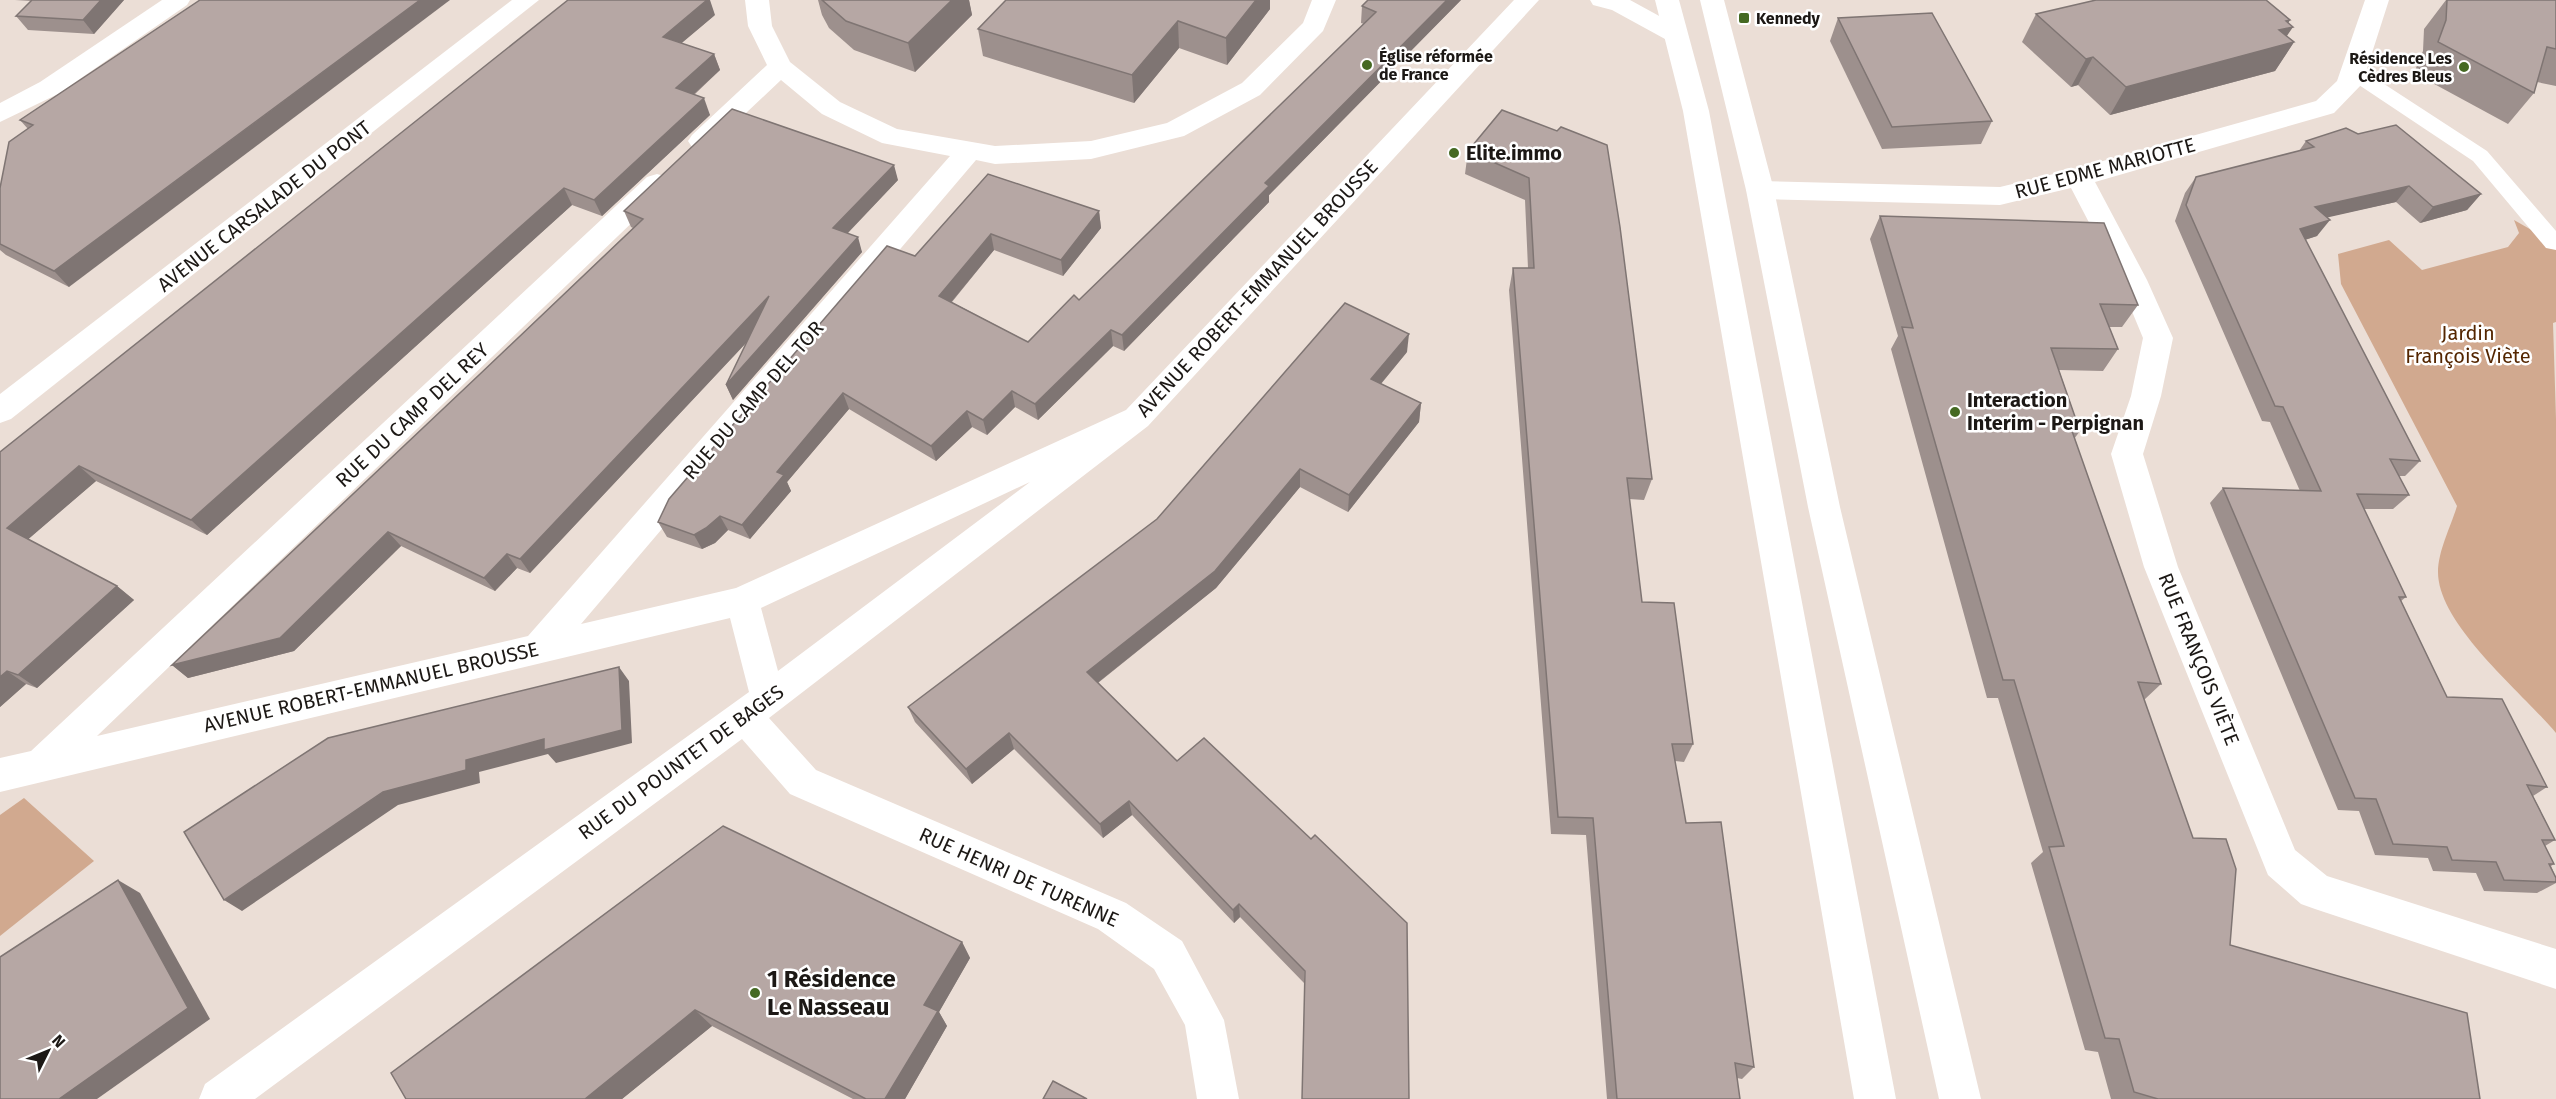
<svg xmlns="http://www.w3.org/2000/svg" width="2556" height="1099" font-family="'Fira Sans',sans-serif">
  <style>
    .green { fill: #d1a98f }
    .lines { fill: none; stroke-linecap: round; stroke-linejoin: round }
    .lane { fill: #fff; fill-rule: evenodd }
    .street { fill: #fff; fill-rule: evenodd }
    .secondary { fill: #fff; fill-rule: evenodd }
    .wall { fill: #9d908d }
    .shaded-wall { fill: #7f7573 }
    .building { fill: #b6a7a4; stroke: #7f7573; stroke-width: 1.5 }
    .poi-dot { fill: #456922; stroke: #fff; stroke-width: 2 }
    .labels { text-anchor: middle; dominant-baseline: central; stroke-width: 5; stroke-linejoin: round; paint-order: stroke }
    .far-poi-label { font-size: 16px; font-weight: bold; fill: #1c1815; stroke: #fff; text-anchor: start }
    .poi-label { font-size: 20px; font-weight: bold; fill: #1c1815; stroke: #fff; text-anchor: start }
    .street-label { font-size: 20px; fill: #1c1815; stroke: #fff }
    .park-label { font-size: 20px; fill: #542600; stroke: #fff }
    .near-poi-label { font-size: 24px; font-weight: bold; fill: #1c1815; stroke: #fff; text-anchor: start }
  </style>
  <rect width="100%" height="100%" fill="#ebded6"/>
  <g class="green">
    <path d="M2514,220L2556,244V322L2553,323L2556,419V733C2523,693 2438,625 2438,572C2438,551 2451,526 2457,506L2341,284L2338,254L2389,240L2422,270L2508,247L2519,233Z"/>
    <path d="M24,798L94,861L0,936V815Z"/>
  </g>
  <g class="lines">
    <path class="lane" d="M2351,65L2358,67L2487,151L2556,231V250L2546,248L2473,161L2344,75L2341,71L2344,67Z"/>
    <g class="street">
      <path d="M162,0H190L187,5L58,94L0,122V103L40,82Z"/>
      <path d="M745,0H769L772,26L790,62L840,102L897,129L995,146L1091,141L1167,123L1242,83L1303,23L1312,0H1336L1323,31L1260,95L1184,136L1091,159L995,164L976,160L581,624L736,588L1126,410L1514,0H1539L1148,426L769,718L816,770L1126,903L1182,941L1224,1020L1239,1099H1197L1185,1025L1154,969L1098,929L790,794L742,739L255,1099H199L205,1084L749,692L730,618L0,792V758L31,751L647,177L657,174L667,177L671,183L667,189L97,736L528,636L950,156L882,143L822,114L781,80L710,147L701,150L692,147L688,141L692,135L767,65L748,26ZM1030,482L778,671L761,608Z"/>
      <path d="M1590,0H1630L1683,29L1686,34L1683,39L1674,42L1665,39L1612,10L1593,5Z"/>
      <path d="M2365,0H2389L2362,84L2334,113L2095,182L2147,280L2173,338L2161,396L2143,454L2178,567L2295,850L2327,876L2556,949V989L2315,909L2301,904L2268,875L2144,567L2111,454L2131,396L2143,338L2119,280L2071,188L2000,205L1760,199L1750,196L1746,190L1750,184L1760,181L2000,187L2078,168L2316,101L2337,81Z"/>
    </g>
    <g class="secondary">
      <path d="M512,0H539L11,419L0,423V394Z"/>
      <path d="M1655,0H1679L1709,111L1896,1099H1854L1683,111Z"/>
      <path d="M1700,0H1724L1774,190L1840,507L1981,1099H1939L1808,507L1746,190Z"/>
    </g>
  </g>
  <g class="wall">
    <path d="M15,0H124L94,34L28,30L16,16L31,1Z"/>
    <path d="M200,0L69,287L6,255L0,250V188L28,129L20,120Z"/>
    <path d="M818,0H969L972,15L915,72L854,50L829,28L822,15Z"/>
    <path d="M1368,0H1461L1269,195V202L1124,351L1113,346L1038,420L1015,407L987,435L972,427L936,461L849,409L787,482L791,491L750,539L728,530L715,543L702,549L667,537L658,522L915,256L988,174L1099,211L1101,228L1063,276L994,250L952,302L1028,342L1079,300L1364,24L1361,23L1362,6Z"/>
    <path d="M2446,0H2556V86L2537,82L2534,93L2508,124L2414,73L2423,51L2424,29Z"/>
    <path d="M1270,9L1227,65L1179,48L1134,103L983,56L978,29Z"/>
    <path d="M2036,14L2290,20L2288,23L2287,36L2294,42L2275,71L2110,115L2078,85L2071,87L2022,42Z"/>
    <path d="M715,15L681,43L714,54L720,70L694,95L710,115L602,216L572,205L207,535L96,481L28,539L117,586L134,600L37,688L26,684L0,707V452Z"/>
    <path d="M1838,18L1992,121L1981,144L1882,149L1830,41Z"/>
    <path d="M1502,110L1652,479L1644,500L1629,499L1642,602L1693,744L1684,762L1675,761L1686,823L1754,1067L1742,1079L1737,1078L1740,1099H1607L1586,835L1551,834L1509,290L1513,268H1528L1525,200L1465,174L1468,151Z"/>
    <path d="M2306,141L2481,194L2467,210L2420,223L2396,202L2326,217L2317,236L2305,240L2420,461L2405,476H2399L2409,495L2393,509H2364L2406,597L2401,601L2447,697L2547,787L2533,796L2555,840L2545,846L2554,864L2551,866L2556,878V883L2537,893L2484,891L2476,873L2433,871L2428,858L2375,855L2359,811L2338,810L2210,503L2223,488L2300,491L2270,422L2262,421L2175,221L2185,193L2196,177L2299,151Z"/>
    <path d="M898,180L848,233L862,252L733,400L726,385L747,342L530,573L517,568L495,591L401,546L294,651L188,678L172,665L479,375L633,228L631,227L624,211Z"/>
    <path d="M1880,216L2138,305L2122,327H2109L2118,349L2103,371L2059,370L2080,431L2074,439L2161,684L2144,700L2230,945L2480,1099H2111L2098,1052L2085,1050L2031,863L2043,852L1998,698H1987L1891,349L1898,336L1870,239Z"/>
    <path d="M1407,352L1381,384L1421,403L1419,422L1348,512L1300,487L1216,588L1098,683L1177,761L1311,839L1304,983L1240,917L1234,923L1132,815L1103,838L1014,749L972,784L915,722L908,707Z"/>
    <path d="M962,942L970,958L939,1012L947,1026L905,1099H853L712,1026L622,1099H406L391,1073Z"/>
  </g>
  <g class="shaded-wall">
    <path d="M101,0H124L94,34L83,20Z"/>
    <path d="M420,0H450L69,287L54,271Z"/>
    <path d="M707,0H710L715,15L670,53L663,37Z"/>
    <path d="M952,0H969L972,15L915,72L908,43Z"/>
    <path d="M1256,0H1270V9L1227,65L1226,38Z"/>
    <path d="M1447,0H1461L1269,195V202L1124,351L1122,335L1265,183Z"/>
    <path d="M2290,20L2284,29L2293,27L2280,46L2294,42L2275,71L2110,115L2126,87Z"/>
    <path d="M1178,21L1179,48L1134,103L1132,75Z"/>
    <path d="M714,54L720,70L683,104L676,88Z"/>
    <path d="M2093,57L2078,85L2071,87L2086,59Z"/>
    <path d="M704,98L710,115L602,216L594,200Z"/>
    <path d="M894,165L898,180L838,243L833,228Z"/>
    <path d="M2409,186L2396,202L2303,223L2315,207Z"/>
    <path d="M564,188L572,205L207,535L191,520Z"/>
    <path d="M2481,194L2467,210L2420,223L2433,207Z"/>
    <path d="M1099,211L1101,228L1063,276L1061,260Z"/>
    <path d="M2330,220L2317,236L2288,245L2300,229Z"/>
    <path d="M991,234L994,250L943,312L939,296Z"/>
    <path d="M858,237L862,252L733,400L726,385Z"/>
    <path d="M769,296L775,312L530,573L520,559Z"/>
    <path d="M1111,330L1113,346L1038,420L1035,404Z"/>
    <path d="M1409,334L1407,352L1369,398L1371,379Z"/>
    <path d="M1012,391L1015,407L987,435L983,420Z"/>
    <path d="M843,393L849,409L787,482L791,491L750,539L742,525L777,472Z"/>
    <path d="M1421,403L1419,422L1348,512L1349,495Z"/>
    <path d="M967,411L972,427L936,461L931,446Z"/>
    <path d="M79,466L96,481L25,542L7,528Z"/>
    <path d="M1300,469V487L1216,588L1091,688L1087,672Z"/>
    <path d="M720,516L728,530L715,543L702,549L694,535Z"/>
    <path d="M388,532L401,546L294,651L188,678L172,665Z"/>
    <path d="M507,554L517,568L495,591L484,578Z"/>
    <path d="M117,586L134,600L37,688L18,675Z"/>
    <path d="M619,667L629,681L632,743L556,763L548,754L479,772L480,783L398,805L242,911L224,900L383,792L466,760Z"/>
    <path d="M7,671L26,684L0,707V677Z"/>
    <path d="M1009,733L1014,749L972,784L966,769Z"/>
    <path d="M1129,801L1132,815L1103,838L1100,824Z"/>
    <path d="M118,880L140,893L210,1019L97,1099H59Z"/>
    <path d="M1239,904L1240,917L1234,923L1233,910Z"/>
    <path d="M962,942L970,958L939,1012L947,1026L905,1099H885L924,1005Z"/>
    <path d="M695,1010L712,1026L622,1099H585Z"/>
  </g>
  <g class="building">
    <path d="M32,0H101L83,20L16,16Z"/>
    <path d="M200,0H420L54,271L0,244V188L9,142L33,125L20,120Z"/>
    <path d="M568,0H707L663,37L714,54L676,88L704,98L594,200L564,188L191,520L79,466L7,528L117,586L18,675L7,671L0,677V452Z"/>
    <path d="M822,0H952L908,43L846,21Z"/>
    <path d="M1006,0H1256L1226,38L1178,21L1132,75L978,29Z"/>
    <path d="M1368,0H1447L1265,183L1269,186L1122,335L1111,330L1035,404L1012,391L983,420L967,411L931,446L843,393L777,472L784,475L742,525L720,516L706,528L694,535L658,522L669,499L887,246L915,256L988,174L1099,211L1061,260L991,234L939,296L1028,342L1074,295L1079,300L1376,12L1362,6Z"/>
    <path d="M2096,0H2266L2290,20L2286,21L2293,27L2279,30L2294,42L2126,87L2093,57L2086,59L2036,14Z"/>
    <path d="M2447,0H2556V49L2547,47L2534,93L2438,42L2446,20Z"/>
    <path d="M1932,13L1992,121L1892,127L1838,18Z"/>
    <path d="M732,109L894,165L833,228L858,237L726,385L769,296L520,559L507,554L484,578L388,532L280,638L172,665L479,375L643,219L624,211Z"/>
    <path d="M1502,110L1557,131L1561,127L1607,145L1620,227L1652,479L1627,478L1642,602L1674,603L1693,744H1672L1686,823L1721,822L1754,1067L1735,1063L1740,1099H1617L1593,818L1558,817L1513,268H1534L1529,178L1468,151Z"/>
    <path d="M2396,125L2481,194L2433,207L2409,186L2315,207L2330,220L2300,229L2420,461L2390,459L2409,495L2357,494L2406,597H2399L2447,697L2502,699L2547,787L2527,785L2555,840H2542L2554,864H2549L2556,878V882L2504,880L2496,862L2452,860L2447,847L2393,844L2376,799L2355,798L2223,488L2321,491L2283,407L2275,406L2186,205L2196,177L2314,147L2306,141L2346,128L2358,134Z"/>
    <path d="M1880,216L2104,223L2138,305L2100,304L2118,349L2051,348L2080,431H2072L2161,684L2138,682L2193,838L2226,839L2236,869L2230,945L2467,1013L2480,1099H2158L2134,1092L2119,1039L2105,1038L2049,847L2064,846L2014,680H2003L1902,327L1913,328Z"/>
    <path d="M1345,303L1409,334L1371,379L1421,403L1349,495L1300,469L1215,571L1087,672L1177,761L1204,738L1311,839L1315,835L1407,923L1409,1099H1302L1305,971L1239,904L1233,910L1129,801L1100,824L1009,733L966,769L908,707L1157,519Z"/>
    <path d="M619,667L622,730L544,750V739L466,760V770L383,792L224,900L184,832L328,738Z"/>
    <path d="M723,826L962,942L924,1005L938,1011L885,1099H866L695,1010L585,1099H406L391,1073Z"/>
    <path d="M118,880L188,1008L59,1099H0V957Z"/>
    <path d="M1053,1081L1087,1099H1043Z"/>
  </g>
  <g class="poi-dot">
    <rect x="1738" y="12" width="12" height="12" rx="3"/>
    <circle cx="1367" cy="65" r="6"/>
    <circle cx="2464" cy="67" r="6"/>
    <circle cx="1454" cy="153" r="6"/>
    <circle cx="1955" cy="412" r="6"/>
    <circle cx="755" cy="993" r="6"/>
  </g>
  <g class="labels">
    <g class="far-poi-label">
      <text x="1756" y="18">Kennedy</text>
      <text x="1379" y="56">Église réformée<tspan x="1379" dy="18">de France</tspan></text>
      <text x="2452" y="58" text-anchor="end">Résidence Les<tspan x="2452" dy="18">Cèdres Bleus</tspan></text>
    </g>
    <g class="poi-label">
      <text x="1466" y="153">Elite.immo</text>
      <text x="1967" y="400">Interaction<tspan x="1967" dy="23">Interim - Perpignan</tspan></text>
    </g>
    <g class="street-label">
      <text transform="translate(2105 168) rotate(-15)">RUE EDME MARIOTTE</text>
      <text transform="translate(264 206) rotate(-38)">AVENUE CARSALADE DU PONT</text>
      <text transform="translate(1257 288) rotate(-47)">AVENUE ROBERT-EMMANUEL BROUSSE</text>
      <text transform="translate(753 400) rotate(-49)">RUE DU CAMP DEL TOR</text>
      <text transform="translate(412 415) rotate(-43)">RUE DU CAMP DEL REY</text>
      <text transform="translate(2199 659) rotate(68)">RUE FRANÇOIS VIÈTE</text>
      <text transform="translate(371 687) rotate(-13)">AVENUE ROBERT-EMMANUEL BROUSSE</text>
      <text transform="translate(681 762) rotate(-36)">RUE DU POUNTET DE BAGES</text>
      <text transform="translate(1019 877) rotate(24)">RUE HENRI DE TURENNE</text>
    </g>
    <g class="park-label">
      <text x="2468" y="333">Jardin<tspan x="2468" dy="23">François Viète</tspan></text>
    </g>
    <g class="near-poi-label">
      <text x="767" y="979">1 Résidence<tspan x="767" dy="28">Le Nasseau</tspan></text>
    </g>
  </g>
  <g transform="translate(48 1051) rotate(47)" stroke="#ffffff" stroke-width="4.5" paint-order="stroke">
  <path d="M0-4.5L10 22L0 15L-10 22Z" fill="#1c1815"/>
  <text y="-9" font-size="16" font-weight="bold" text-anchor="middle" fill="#1c1815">N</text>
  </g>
</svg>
